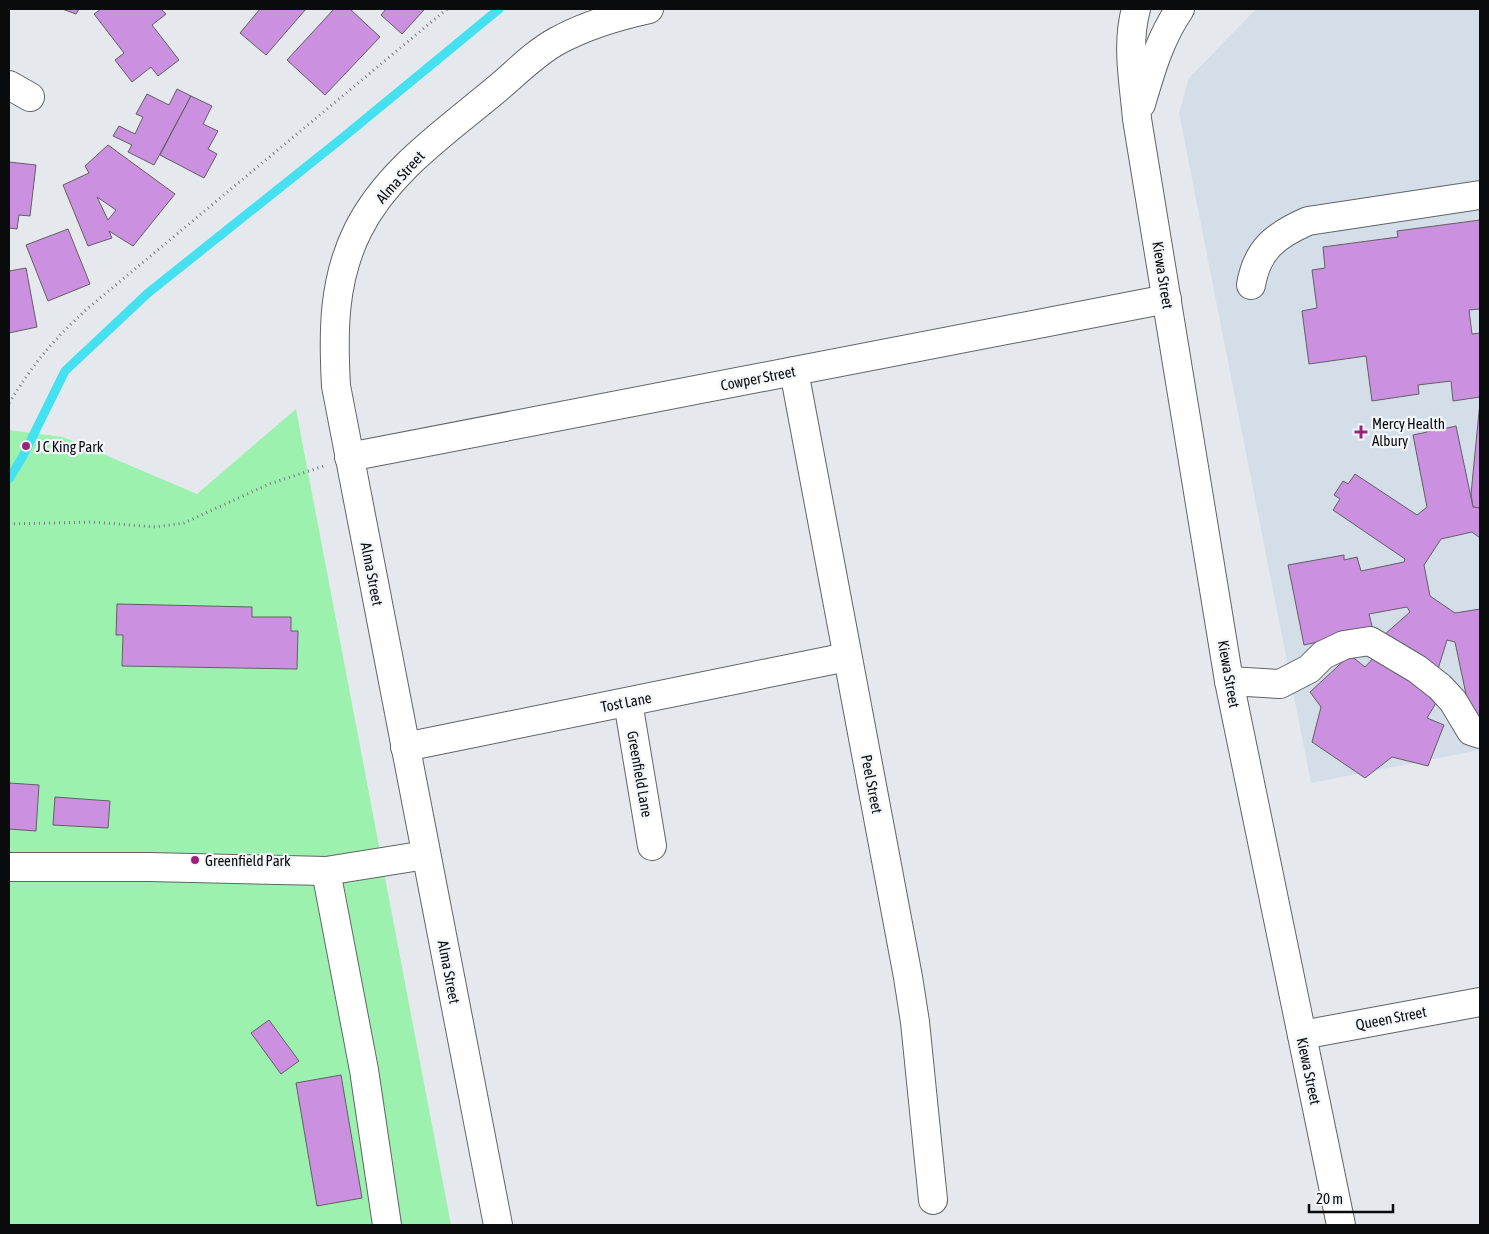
<svg xmlns="http://www.w3.org/2000/svg" width="1489" height="1234" font-family="'Asap Condensed',sans-serif">
  <style>
    .built { fill: #d4dee9 }
    .green { fill: #9df1af }
    .lines { fill: none; stroke-linecap: round; stroke-linejoin: round }
    .stream { stroke: #45e1f0; stroke-width: 9 }
    .building { fill: #cb90df; stroke: #625f63; fill-rule: evenodd }
    .minor-casing { stroke: #606468; stroke-width: 30 }
    .path { stroke: #787b7e; stroke-width: 3; stroke-dasharray: 1 4; stroke-linecap: butt }
    .minor { stroke: #fff; stroke-width: 28 }
    .poi-dot { fill: #9b237c; stroke: #f2f6fb; stroke-width: 2 }
    .labels { text-anchor: middle; dominant-baseline: central; stroke-width: 4.5; stroke-linejoin: round; paint-order: stroke }
    .street-label { font-size: 15px; fill: #0a0b0d; stroke: #f2f6fb }
    .poi-label { font-size: 15px; fill: #0a0b0d; stroke: #f2f6fb; text-anchor: start }
  </style>
  <rect width="100%" height="100%" fill="#e5e9ee"/>
  <path class="built" d="M1256,9H1480V750L1311,783L1179,113L1189,78Z"/>
  <path class="green" d="M296,409L451,1225H9V430L63,437L197,494Z"/>
  <g class="lines">
    <path class="stream" d="M9,479L23,456L65,371L148,293L346,135L499,9"/>
  </g>
  <g class="building">
    <path d="M62,9H79L76,14Z"/>
    <path d="M101,9H161L166,14L152,25L179,60L158,76L151,67L132,82L115,60L124,53L94,14Z"/>
    <path d="M260,9H306L266,55L240,33Z"/>
    <path d="M334,9H350L380,37L325,95L287,60Z"/>
    <path d="M386,9H423L424,10L402,34L381,15Z"/>
    <path d="M177,89L191,96L154,165L128,152L132,145L113,136L119,126L135,134L143,117L136,114L147,94L169,105Z"/>
    <path d="M191,96L212,106L203,124L218,131L208,149L217,154L204,178L160,155Z"/>
    <path d="M108,145L175,194L133,246L109,231L112,238L88,246L63,185L89,173L85,166ZM97,197L116,210L108,220Z"/>
    <path d="M9,162L36,165L30,216L19,215L17,229L9,228Z"/>
    <path d="M1480,220V309L1469,310L1472,334L1480,333V397L1453,401L1451,381L1418,385L1419,394L1372,401L1366,356L1309,364L1302,311L1317,308L1312,270L1325,268L1323,247L1398,237L1397,231Z"/>
    <path d="M68,229L90,284L48,301L26,245Z"/>
    <path d="M26,268L37,327L9,333V271Z"/>
    <path d="M1480,402V508L1473,507L1471,494Z"/>
    <path d="M1442,421L1443,429L1456,426L1473,507L1480,508V538L1472,532L1441,539L1424,565L1430,596L1455,613L1480,609V717L1471,718L1455,642L1447,640L1438,669L1384,635L1410,612L1407,607L1369,614L1373,630L1304,645L1288,565L1344,555V560L1357,557L1361,571L1404,562L1405,559L1333,510L1340,499L1334,495L1343,481L1348,484L1355,474L1417,515L1427,507L1413,435L1427,432L1425,425Z"/>
    <path d="M117,604L252,607V617H291V631H298L297,669L122,666L123,635H116Z"/>
    <path d="M1350,655L1365,667L1376,655L1439,698L1427,718L1444,725L1428,766L1392,757L1365,778L1312,742L1321,707L1310,692Z"/>
    <path d="M9,783L39,785L36,831L9,829Z"/>
    <path d="M55,797L110,801L108,828L53,825Z"/>
    <path d="M269,1020L299,1061L281,1074L251,1033Z"/>
    <path d="M341,1075L362,1198L317,1206L296,1083Z"/>
  </g>
  <g class="lines">
    <defs>
      <g id="minor">
        <path d="M1136,9C1126,45 1134,83 1137,119L1229,681L1341,1225"/>
        <path d="M9,85L30,97"/>
        <path d="M1141,104C1151,70 1160,38 1180,9"/>
        <path d="M1251,285C1257,249 1276,235 1308,221L1480,195"/>
        <path d="M794,371L908,977L915,1022L933,1200"/>
        <path d="M349,457L1167,299"/>
        <path d="M1229,681L1280,684L1309,669L1323,655L1344,645L1370,641L1417,669L1440,687L1453,701L1471,731L1480,734"/>
        <path d="M628,702L652,846"/>
        <path d="M405,747L847,657"/>
        <path d="M9,867H149L326,871L426,855"/>
        <path d="M326,871L364,1070L387,1225"/>
        <path d="M1302,1035L1480,1002"/>
        <path d="M498,1225L336,386C333,332 333,280 358,230C388,170 447,131 498,88C516,73 535,53 557,41C586,25 617,16 649,9"/>
      </g>
    </defs>
    <use href="#minor" class="minor-casing"/>
    <g class="path">
      <path d="M9,403C34,363 52,341 87,309L447,9"/>
      <path d="M9,524L92,522L156,527L184,523L269,484L324,466"/>
    </g>
    <use href="#minor" class="minor"/>
  </g>
  <g class="poi-dot">
    <path d="M1358.5 424.5h5v5h5v5h-5v5h-5v-5h-5v-5h5z"/>
    <circle cx="26" cy="446" r="5"/>
    <circle cx="195" cy="860" r="5"/>
  </g>
  <g class="labels">
    <g class="street-label">
      <text transform="translate(400 177) rotate(-48)">Alma Street</text>
      <text transform="translate(1163 275) rotate(81)">Kiewa Street</text>
      <text transform="translate(758 378) rotate(-11)">Cowper Street</text>
      <text transform="translate(372 574) rotate(79)">Alma Street</text>
      <text transform="translate(1229 674) rotate(80)">Kiewa Street</text>
      <text transform="translate(626 702) rotate(-11)">Tost Lane</text>
      <text transform="translate(640 774) rotate(80)">Greenfield Lane</text>
      <text transform="translate(872 784) rotate(79)">Peel Street</text>
      <text transform="translate(449 972) rotate(79)">Alma Street</text>
      <text transform="translate(1391 1018) rotate(-11)">Queen Street</text>
      <text transform="translate(1309 1071) rotate(78)">Kiewa Street</text>
    </g>
    <g class="poi-label">
      <text x="1372" y="423">Mercy Health<tspan x="1372" dy="17">Albury</tspan></text>
      <text x="36" y="446">J C King Park</text>
      <text x="205" y="860">Greenfield Park</text>
    </g>
  </g>
  <rect width="1489" height="1234" fill="none" stroke="#0a0b0d" stroke-width="20"/>
  <path d="M1309 1204v8h84v-8" fill="none" stroke="#0a0b0d" stroke-width="2.5"/>
  <text x="1316" y="1204" font-size="15" fill="#0a0b0d" stroke="#f2f6fb" stroke-width="4" paint-order="stroke">20 m</text>
</svg>
